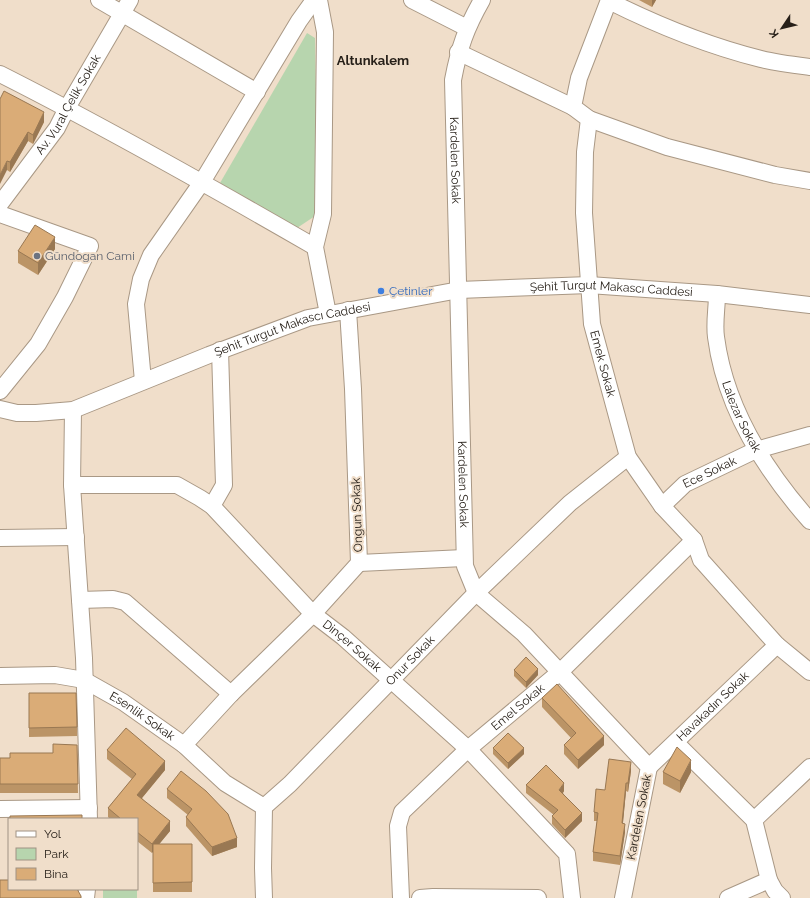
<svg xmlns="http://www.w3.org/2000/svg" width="810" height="898" font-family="Raleway,sans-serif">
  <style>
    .green { fill: #b7d5ae }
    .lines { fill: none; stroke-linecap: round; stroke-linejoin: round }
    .minor-casing { stroke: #a99885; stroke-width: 18 }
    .minor { stroke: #fff; stroke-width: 16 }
    .wall { fill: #bb9466 }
    .shaded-wall { fill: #997853 }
    .building { fill: #daac77; stroke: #997853 }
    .worship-dot { fill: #6b7280; stroke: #f0deca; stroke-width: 1.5 }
    .shop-dot { fill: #3f7fe0; stroke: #f0deca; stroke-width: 1.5 }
    .labels { text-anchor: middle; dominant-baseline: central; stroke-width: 4; stroke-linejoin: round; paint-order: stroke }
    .street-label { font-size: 12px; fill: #272019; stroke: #f0deca }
    .worship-label { font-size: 12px; fill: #5b616d; stroke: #f0deca; text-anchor: start }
    .shop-label { font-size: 12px; fill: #366cbe; stroke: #f0deca; text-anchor: start }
    .neighbourhood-label { font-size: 13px; font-weight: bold; fill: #272019; stroke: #f0deca }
  </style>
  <rect width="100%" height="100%" fill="#f0deca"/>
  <g class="green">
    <path d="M307,33L315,38L318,214L297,228L220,183Z"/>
    <rect x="103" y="889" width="34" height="9"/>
  </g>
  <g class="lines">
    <defs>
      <g id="minor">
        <path d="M99,0L257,92"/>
        <path d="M319,0L325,32L323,214L315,247L328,314"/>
        <path d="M412,0L467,28"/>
        <path id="s1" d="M482,0C466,28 459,48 453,80L465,566L476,593L524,634L649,767L623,898"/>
        <path id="s2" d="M609,0L579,78L573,107L589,119L585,152L584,213L592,324L628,457L662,506L694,540L701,560L777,645L810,672"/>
        <path d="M609,1C657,25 709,46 761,59C777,63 794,65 810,67"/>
        <path d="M458,52L573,107"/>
        <path d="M0,74C107,128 211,187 315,247"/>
        <path d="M589,119L667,147L775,175L810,181"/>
        <path id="s3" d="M0,204L57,128L67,108L130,0"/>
        <path d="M0,214L90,246L65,297L38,344L0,391"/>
        <path id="s4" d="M717,294C717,308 714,323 716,337C725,407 764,469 810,521"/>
        <path d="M143,381L136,304L141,279L151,255L202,182L299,21L314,0"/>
        <path id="s5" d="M0,409L17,413H36L73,410L209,355L308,318L459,290L589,285L717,294L810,305"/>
        <path d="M73,410L72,485L84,658L89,819"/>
        <path id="s6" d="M72,485H177L200,498L212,506L313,614L343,637L468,749L567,854L572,898"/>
        <path d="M212,506L224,485L220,350"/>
        <path id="s7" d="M662,506L685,484L756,450L810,435"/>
        <path d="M0,538L76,537"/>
        <path d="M359,563L464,558"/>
        <path d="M80,600L113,599L125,602L231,694"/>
        <path id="s8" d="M0,676L55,675L84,680L123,702L184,745L225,783L264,807"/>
        <path d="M676,743L754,820L769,880L775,891L782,898"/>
        <path d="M184,745L231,694L313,614L359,563L353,389L348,310"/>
        <path id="s9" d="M649,767L777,645"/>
        <path d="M0,809L89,808"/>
        <path d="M754,820L810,767"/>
        <path d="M86,898L87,889"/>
        <path id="s10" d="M264,898L263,868L264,807L290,784L476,593L570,503L628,457"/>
        <path id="s11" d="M401,898L398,826L402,812L468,749L560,672L694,540"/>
        <path d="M420,898L433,897L538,898"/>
        <path d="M728,898L769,880"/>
      </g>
    </defs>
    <use href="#minor" class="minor-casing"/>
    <use href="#minor" class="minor"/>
  </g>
  <g class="wall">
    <path d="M639,0H656L652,7Z"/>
    <path d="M0,99L44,122L33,144L28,141L10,172L7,170Z"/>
    <path d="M55,249L38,275L18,263V251Z"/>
    <path d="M514,670L538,675L526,688L514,676Z"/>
    <path d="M29,693L77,727V736L29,737Z"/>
    <path d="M542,698L604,745L578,769L564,754V745L571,738L542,707Z"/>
    <path d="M77,745L78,793H0V758H10L53,753Z"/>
    <path d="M493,748L524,754L508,769L493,754Z"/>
    <path d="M107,750L165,770L142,798L170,831L159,844H192V892H153V851L152,853L137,841V819H110L108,817V808L132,779L107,759Z"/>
    <path d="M631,771L628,792L626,791L623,823L625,832L620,865L593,861V852L597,821H594V812L605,790Z"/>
    <path d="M663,772H691L680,793L663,784Z"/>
    <path d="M526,785L564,791L563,793L582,821L565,838L552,824V816L554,815L526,793Z"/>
    <path d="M167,789L237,838V847L212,856L186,826V817L188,815L167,798Z"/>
  </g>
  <g class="shaded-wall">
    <path d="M652,0H656L652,7Z"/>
    <path d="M44,112V122L33,144V135Z"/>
    <path d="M28,132V141L10,172V162Z"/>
    <path d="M7,161V170L0,184V175Z"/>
    <path d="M55,237V249L38,275V263Z"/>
    <path d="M538,669V675L526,688V682Z"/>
    <path d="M604,736V745L578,769V760Z"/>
    <path d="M524,748V754L508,769V763Z"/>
    <path d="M691,760V772L680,793V781Z"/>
    <path d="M165,761V770L137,804V795Z"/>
    <path d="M631,762V771L628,792V783Z"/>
    <path d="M564,783V791L559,798V790Z"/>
    <path d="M626,783V791L622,832V823Z"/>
    <path d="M582,813V821L565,838V830Z"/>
    <path d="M170,821V831L152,853V844Z"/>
    <path d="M625,824V832L620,865V856Z"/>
    <path d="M237,838V847L212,856V847Z"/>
  </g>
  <g class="building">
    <path d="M4,91L44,112L33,135L28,132L10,162L7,161L0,175V99Z"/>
    <path d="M35,225L55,237L38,263L18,251Z"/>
    <path d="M526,657L538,669L526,682L514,670Z"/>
    <path d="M557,684L604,736L578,760L564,745L576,733L542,698Z"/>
    <path d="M29,693H76L77,727L29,728Z"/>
    <path d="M126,728L165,761L137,795L170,821L152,844L137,832V819H121L108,808L136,774L107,750Z"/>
    <path d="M508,733L524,748L508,763L493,748Z"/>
    <path d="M53,744L77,745L78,784H0V758H10V753H53Z"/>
    <path d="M677,747L691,760L680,781L663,772Z"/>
    <path d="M609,759L631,762L628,783H626L622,823L625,824L620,856L593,852L598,813L594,812L596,789L605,790Z"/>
    <path d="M546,765L564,783L559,790L582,813L565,830L552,816L558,810L526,785Z"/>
    <path d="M181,771L206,791L228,814L237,838L212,847L186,817L192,809L167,789Z"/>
    <path d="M82,815V819H10V816Z"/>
    <path d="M153,844H192V882L153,883Z"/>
    <path d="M0,880H9V889H77L81,896V898H0Z"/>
  </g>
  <circle class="worship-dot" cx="37" cy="256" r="4"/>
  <circle class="shop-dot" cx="381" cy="291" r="4"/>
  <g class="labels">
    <g class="street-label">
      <text stroke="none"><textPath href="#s3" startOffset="121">Av. Vural Çelik Sokak</textPath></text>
      <text stroke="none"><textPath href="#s1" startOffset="166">Kardelen Sokak</textPath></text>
      <text stroke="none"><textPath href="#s5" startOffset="632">Şehit Turgut Makascı Caddesi</textPath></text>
      <text stroke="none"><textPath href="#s5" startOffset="308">Şehit Turgut Makascı Caddesi</textPath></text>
      <text stroke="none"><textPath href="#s2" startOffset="380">Emek Sokak</textPath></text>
      <text stroke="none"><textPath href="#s4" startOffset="127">Lalezar Sokak</textPath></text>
      <text stroke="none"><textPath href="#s7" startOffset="59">Ece Sokak</textPath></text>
      <text stroke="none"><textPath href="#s1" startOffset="490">Kardelen Sokak</textPath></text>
      <text transform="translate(357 515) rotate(-92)">Ongun Sokak</text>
      <text stroke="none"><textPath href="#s6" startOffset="344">Dinçer Sokak</textPath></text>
      <text stroke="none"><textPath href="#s10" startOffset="298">Onur Sokak</textPath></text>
      <text stroke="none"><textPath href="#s11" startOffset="243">Emel Sokak</textPath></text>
      <text stroke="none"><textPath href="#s9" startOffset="88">Havakadın Sokak</textPath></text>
      <text stroke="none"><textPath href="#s8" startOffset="153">Esenlik Sokak</textPath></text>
      <text transform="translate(639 817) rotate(-79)">Kardelen Sokak</text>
    </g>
    <g class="worship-label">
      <text x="45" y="256">Gündogan Cami</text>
    </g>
    <g class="shop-label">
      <text x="389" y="291">Çetinler</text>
    </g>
    <g class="neighbourhood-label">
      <text x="373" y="60">Altunkalem</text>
    </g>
  </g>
  <rect x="8" y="818" width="130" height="72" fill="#f0deca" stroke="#a09283"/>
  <rect x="16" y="831" width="20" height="6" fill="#ffffff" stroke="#a09283"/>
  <text x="44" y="838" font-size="12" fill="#272019">Yol</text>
  <rect x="16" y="848" width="20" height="12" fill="#b7d5ae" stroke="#a09283"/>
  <text x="44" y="858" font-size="12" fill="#272019">Park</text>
  <rect x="16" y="868" width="20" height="12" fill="#daac77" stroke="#a09283"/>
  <text x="44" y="878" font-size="12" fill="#272019">Bina</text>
  <g transform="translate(782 28) rotate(235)" stroke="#f0deca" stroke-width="3" paint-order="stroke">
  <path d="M0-3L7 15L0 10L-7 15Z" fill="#272019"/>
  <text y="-6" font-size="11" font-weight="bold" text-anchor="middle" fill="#272019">K</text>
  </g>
</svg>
